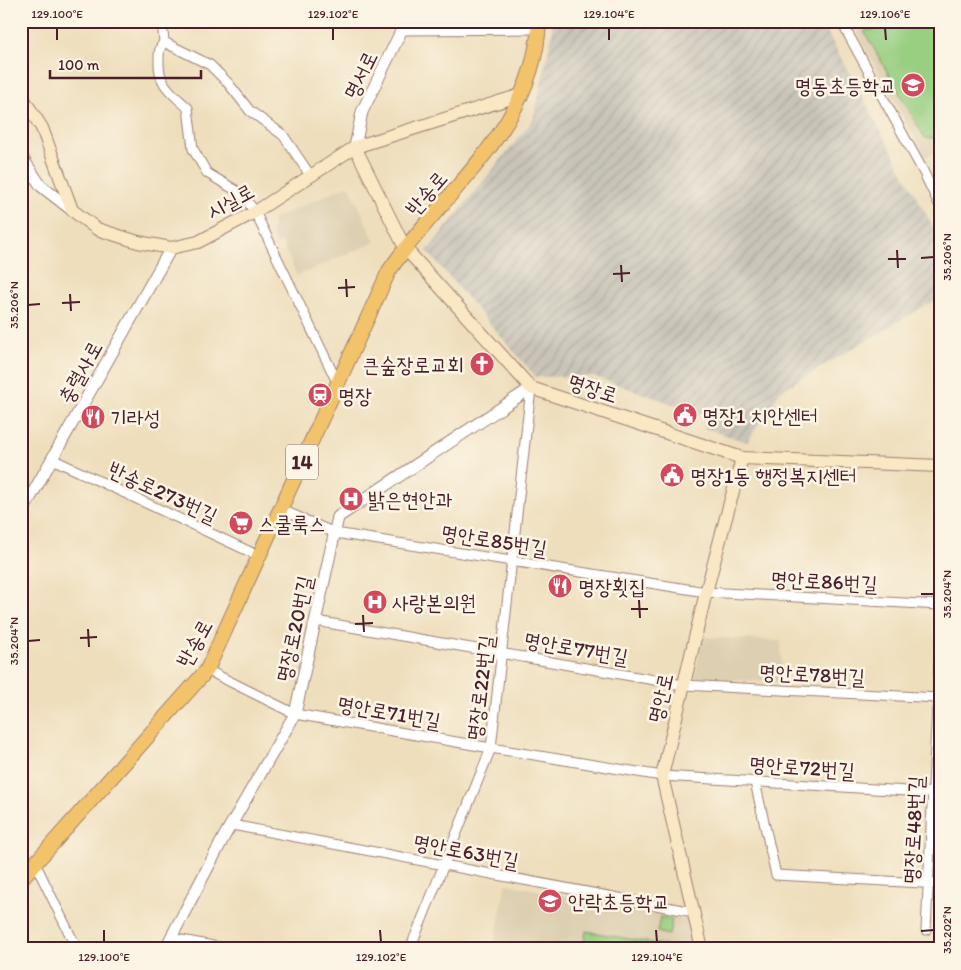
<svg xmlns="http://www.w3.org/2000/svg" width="961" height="970" font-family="Itim,'Poor Story',sans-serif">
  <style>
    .built { fill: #ddcfb1 }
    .industrial { fill: url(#industrial-furrows) }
    .park { fill: #98cf81; stroke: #717756 }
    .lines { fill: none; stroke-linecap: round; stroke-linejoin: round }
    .minor-casing { stroke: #9c7e74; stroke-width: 11 }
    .tertiary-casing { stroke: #9c7e74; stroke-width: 13 }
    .secondary-casing { stroke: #9c7e74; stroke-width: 14 }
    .primary-casing { stroke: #9c7e74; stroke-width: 16 }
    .minor { stroke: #fff; stroke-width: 9 }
    .tertiary { stroke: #fff; stroke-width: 11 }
    .secondary { stroke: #fae7c3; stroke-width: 12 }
    .primary { stroke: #f2c36a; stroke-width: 14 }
    .ticks { fill: none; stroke: #4a1f2b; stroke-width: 2 }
    .labels { text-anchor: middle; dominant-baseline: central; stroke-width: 5; stroke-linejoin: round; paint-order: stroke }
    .shield { fill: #fcf5e5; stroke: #7f5f63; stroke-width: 1 }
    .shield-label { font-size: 20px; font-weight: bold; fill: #4a1f2b }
    .street-label { font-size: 21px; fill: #4a1f2b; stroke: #fcf5e5 }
    .poi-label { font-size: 21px; fill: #4a1f2b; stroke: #fcf5e5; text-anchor: start }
    .neatline { fill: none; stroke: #4a1f2b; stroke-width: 2 }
    .ticks-label { font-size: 12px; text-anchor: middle; fill: #4a1f2b }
  </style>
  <defs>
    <pattern id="industrial-furrows" width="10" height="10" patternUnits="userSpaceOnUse" patternTransform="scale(1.25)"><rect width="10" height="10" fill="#c8c4b8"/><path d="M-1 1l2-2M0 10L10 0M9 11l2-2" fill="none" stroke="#ada89e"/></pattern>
  </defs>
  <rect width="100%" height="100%" fill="#fcf5e5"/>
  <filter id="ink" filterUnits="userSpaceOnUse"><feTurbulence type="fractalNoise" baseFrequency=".02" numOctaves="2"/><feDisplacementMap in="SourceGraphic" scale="10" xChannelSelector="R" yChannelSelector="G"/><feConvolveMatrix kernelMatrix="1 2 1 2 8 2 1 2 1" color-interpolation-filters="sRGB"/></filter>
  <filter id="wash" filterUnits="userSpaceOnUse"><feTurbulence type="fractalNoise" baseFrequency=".0096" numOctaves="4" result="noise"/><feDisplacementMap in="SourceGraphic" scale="20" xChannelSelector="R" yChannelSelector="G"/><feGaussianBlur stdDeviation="1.12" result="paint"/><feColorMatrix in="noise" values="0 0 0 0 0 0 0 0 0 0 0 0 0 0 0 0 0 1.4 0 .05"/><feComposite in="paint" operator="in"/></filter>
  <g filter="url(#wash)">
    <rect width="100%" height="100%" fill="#eedebc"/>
    <g class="built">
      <path d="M851,21H940V150L925,157Z"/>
      <path d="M349,185L375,242L297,276L282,242L276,244L272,234L273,219Z"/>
      <path d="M702,637L781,641L782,682L695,678Z"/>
      <path d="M506,884L687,919L695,949H493Z"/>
    </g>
    <path class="industrial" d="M552,21H821L940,240V297L780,391L747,442L704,428L707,416L593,376L536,377L427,251L533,120L552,35Z"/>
    <g class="park">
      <path d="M913,21H940V138H925L864,31Z"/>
      <path d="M660,917L672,919L669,935L657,932Z"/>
      <path d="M586,931L673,947L676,949H583Z"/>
    </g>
  </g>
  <g filter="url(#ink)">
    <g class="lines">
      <defs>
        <g id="minor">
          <path d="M162,21L164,42C159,48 159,52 159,60C158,85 171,92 188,108L193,149L207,173L242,194L255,212L338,384"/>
          <path d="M841,21L923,171L940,206"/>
          <path d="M403,30L539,29"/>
          <path d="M164,42L210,65L228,83L250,111L283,135L310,175"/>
          <path d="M52,459L259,556"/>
          <path d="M280,509L335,533L706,592L940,605"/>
          <path d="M316,621L683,685L940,698"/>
          <path d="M207,670L295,714L491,748L662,776L940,793"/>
          <path d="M755,782L776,875L940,884"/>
          <path d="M232,825L693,912"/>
          <path d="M35,863L77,949"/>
          <path d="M926,930L940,643"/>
          <path d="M171,938L229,949"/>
          <path d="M410,949L491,748L531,388"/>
        </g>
        <g id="tertiary">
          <path d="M355,147L362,112L406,21"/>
          <path d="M21,156L41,186L72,210"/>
          <path d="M21,514L171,248"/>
          <path d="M165,949L225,835L295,714L338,517L531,388"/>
        </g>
        <g id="secondary">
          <path d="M21,95L42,128L72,210L97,229L138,242L171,248L198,242L255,212L355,147L521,95"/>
          <path d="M355,147L405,248L531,388L742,458L940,466"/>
          <path d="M702,949L662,776L706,592L742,458"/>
        </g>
        <path id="primary" d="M21,879L207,670L389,271C444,189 535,129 539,21"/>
      </defs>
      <use href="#minor" class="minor-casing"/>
      <use href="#tertiary" class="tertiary-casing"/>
      <use href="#secondary" class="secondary-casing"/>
      <use href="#primary" class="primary-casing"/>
      <use href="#minor" class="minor"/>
      <use href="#tertiary" class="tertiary"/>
      <use href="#secondary" class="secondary"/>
      <use href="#primary" class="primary"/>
    </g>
  </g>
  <path class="ticks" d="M57,28V40M333,28V40M609,28V40M885,28L886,40M897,250L898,268M921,258L934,257M888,259H906M621,265L622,282M613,274L630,273M346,279L347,297M338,288L355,287M70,294L71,311M62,303L80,302M28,305L40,304M921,594H934M639,600L640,618M631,609H648M363,615L364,632M355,624L373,623M88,629L89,647M80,638L97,637M28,641L40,640M104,930V942M380,930L381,942M656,930L657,942M921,931L934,930"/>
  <defs>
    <symbol id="school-disc" viewBox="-11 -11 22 22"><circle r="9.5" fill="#d1495b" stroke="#fcf5e5"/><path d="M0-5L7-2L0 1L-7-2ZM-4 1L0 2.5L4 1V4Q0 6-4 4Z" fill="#fff"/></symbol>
    <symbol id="church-disc" viewBox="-11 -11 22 22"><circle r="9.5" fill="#d1495b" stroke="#fcf5e5"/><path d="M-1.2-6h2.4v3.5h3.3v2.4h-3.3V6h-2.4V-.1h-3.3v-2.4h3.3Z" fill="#fff"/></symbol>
    <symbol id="station-disc" viewBox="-11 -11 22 22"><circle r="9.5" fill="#d1495b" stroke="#fcf5e5"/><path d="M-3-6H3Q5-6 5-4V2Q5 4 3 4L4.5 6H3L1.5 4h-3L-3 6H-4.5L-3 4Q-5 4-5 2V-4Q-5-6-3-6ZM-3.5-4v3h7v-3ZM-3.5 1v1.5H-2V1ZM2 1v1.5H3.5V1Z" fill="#fff"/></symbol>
    <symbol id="civic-disc" viewBox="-11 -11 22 22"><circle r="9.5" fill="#d1495b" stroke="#fcf5e5"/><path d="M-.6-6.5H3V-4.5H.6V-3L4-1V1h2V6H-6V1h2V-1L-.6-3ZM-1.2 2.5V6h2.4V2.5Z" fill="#fff"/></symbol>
    <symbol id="restaurant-disc" viewBox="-11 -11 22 22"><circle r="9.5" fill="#d1495b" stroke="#fcf5e5"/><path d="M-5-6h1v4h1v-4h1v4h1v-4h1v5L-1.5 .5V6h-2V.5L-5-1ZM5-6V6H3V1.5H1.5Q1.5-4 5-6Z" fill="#fff"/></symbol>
    <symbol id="hospital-disc" viewBox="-11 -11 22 22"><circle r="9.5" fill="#d1495b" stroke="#fcf5e5"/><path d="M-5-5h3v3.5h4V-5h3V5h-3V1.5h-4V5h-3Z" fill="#fff"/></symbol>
    <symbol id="supermarket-disc" viewBox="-11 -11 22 22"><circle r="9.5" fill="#d1495b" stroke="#fcf5e5"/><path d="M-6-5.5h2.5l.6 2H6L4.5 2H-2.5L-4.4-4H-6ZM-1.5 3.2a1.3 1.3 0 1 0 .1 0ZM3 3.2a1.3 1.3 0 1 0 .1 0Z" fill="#fff"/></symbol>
  </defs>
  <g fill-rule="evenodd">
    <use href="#school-disc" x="899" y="71" width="28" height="28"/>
    <use href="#church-disc" x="468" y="350" width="28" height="28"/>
    <use href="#station-disc" x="306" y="381" width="28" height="28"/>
    <use href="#civic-disc" x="671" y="401" width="28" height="28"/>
    <use href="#restaurant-disc" x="79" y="403" width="28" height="28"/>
    <use href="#civic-disc" x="658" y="461" width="28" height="28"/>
    <use href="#hospital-disc" x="337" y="485" width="28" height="28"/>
    <use href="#supermarket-disc" x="227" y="509" width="28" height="28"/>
    <use href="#restaurant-disc" x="546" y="572" width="28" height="28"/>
    <use href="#hospital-disc" x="361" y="588" width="28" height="28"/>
    <use href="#school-disc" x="536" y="887" width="28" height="28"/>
  </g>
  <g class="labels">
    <rect class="shield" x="286" y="444.5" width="32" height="35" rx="4"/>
    <g class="shield-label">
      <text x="302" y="462">14</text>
    </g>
    <g class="street-label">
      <text transform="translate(360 75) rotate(-64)">명서로</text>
      <text transform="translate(426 193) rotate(-49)">반송로</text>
      <text transform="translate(230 201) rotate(-29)">시실로</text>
      <text transform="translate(80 372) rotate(-61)">충렬사로</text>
      <text transform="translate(593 388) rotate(18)">명장로</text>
      <text transform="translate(163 492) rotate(25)">반송로273번길</text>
      <text transform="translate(494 540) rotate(9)">명안로85번길</text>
      <text transform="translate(824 581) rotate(3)">명안로86번길</text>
      <text transform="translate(294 629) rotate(-78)">명장로20번길</text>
      <text transform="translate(194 643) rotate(-61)">반송로</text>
      <text transform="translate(576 648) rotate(10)">명안로77번길</text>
      <text transform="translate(812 674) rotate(3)">명안로78번길</text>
      <text transform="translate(480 688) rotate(-83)">명장로22번길</text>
      <text transform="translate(660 698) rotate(-77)">명안로</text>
      <text transform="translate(389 712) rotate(10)">명안로71번길</text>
      <text transform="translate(802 767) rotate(4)">명안로72번길</text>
      <text transform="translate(913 830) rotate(-87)">명장로48번길</text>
      <text transform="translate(466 851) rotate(11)">명안로63번길</text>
    </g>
    <g class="poi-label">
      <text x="896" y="85" text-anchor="end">명동초등학교</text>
      <text x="464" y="364" text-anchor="end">큰숲장로교회</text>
      <text x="338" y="395">명장</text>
      <text x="702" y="415">명장1 치안센터</text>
      <text x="110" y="417">기라성</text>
      <text x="690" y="475">명장1동 행정복지센터</text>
      <text x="368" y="499">밝은현안과</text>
      <text x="258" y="523">스쿨룩스</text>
      <text x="578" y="586">명장횟집</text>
      <text x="392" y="602">사랑본의원</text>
      <text x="568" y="901">안락초등학교</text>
    </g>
  </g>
  <rect width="961" height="970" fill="none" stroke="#fcf5e5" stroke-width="55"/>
  <path d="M50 70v8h151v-8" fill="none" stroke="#4a1f2b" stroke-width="2.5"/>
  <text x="58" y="70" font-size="15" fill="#4a1f2b" stroke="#fcf5e5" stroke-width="4" paint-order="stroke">100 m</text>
  <rect x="28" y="28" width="906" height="914" class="neatline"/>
  <g class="ticks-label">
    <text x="57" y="18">129.100°E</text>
    <text x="333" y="18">129.102°E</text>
    <text x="609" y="18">129.104°E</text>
    <text x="885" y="18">129.106°E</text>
    <text transform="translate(947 257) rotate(-90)" y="4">35.206°N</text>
    <text transform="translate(14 305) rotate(-90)" y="4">35.206°N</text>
    <text transform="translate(947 594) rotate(-90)" y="4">35.204°N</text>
    <text transform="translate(14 641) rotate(-90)" y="4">35.204°N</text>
    <text transform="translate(947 930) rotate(-90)" y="4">35.202°N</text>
    <text x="104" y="961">129.100°E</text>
    <text x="381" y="961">129.102°E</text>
    <text x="657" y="961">129.104°E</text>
  </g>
</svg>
